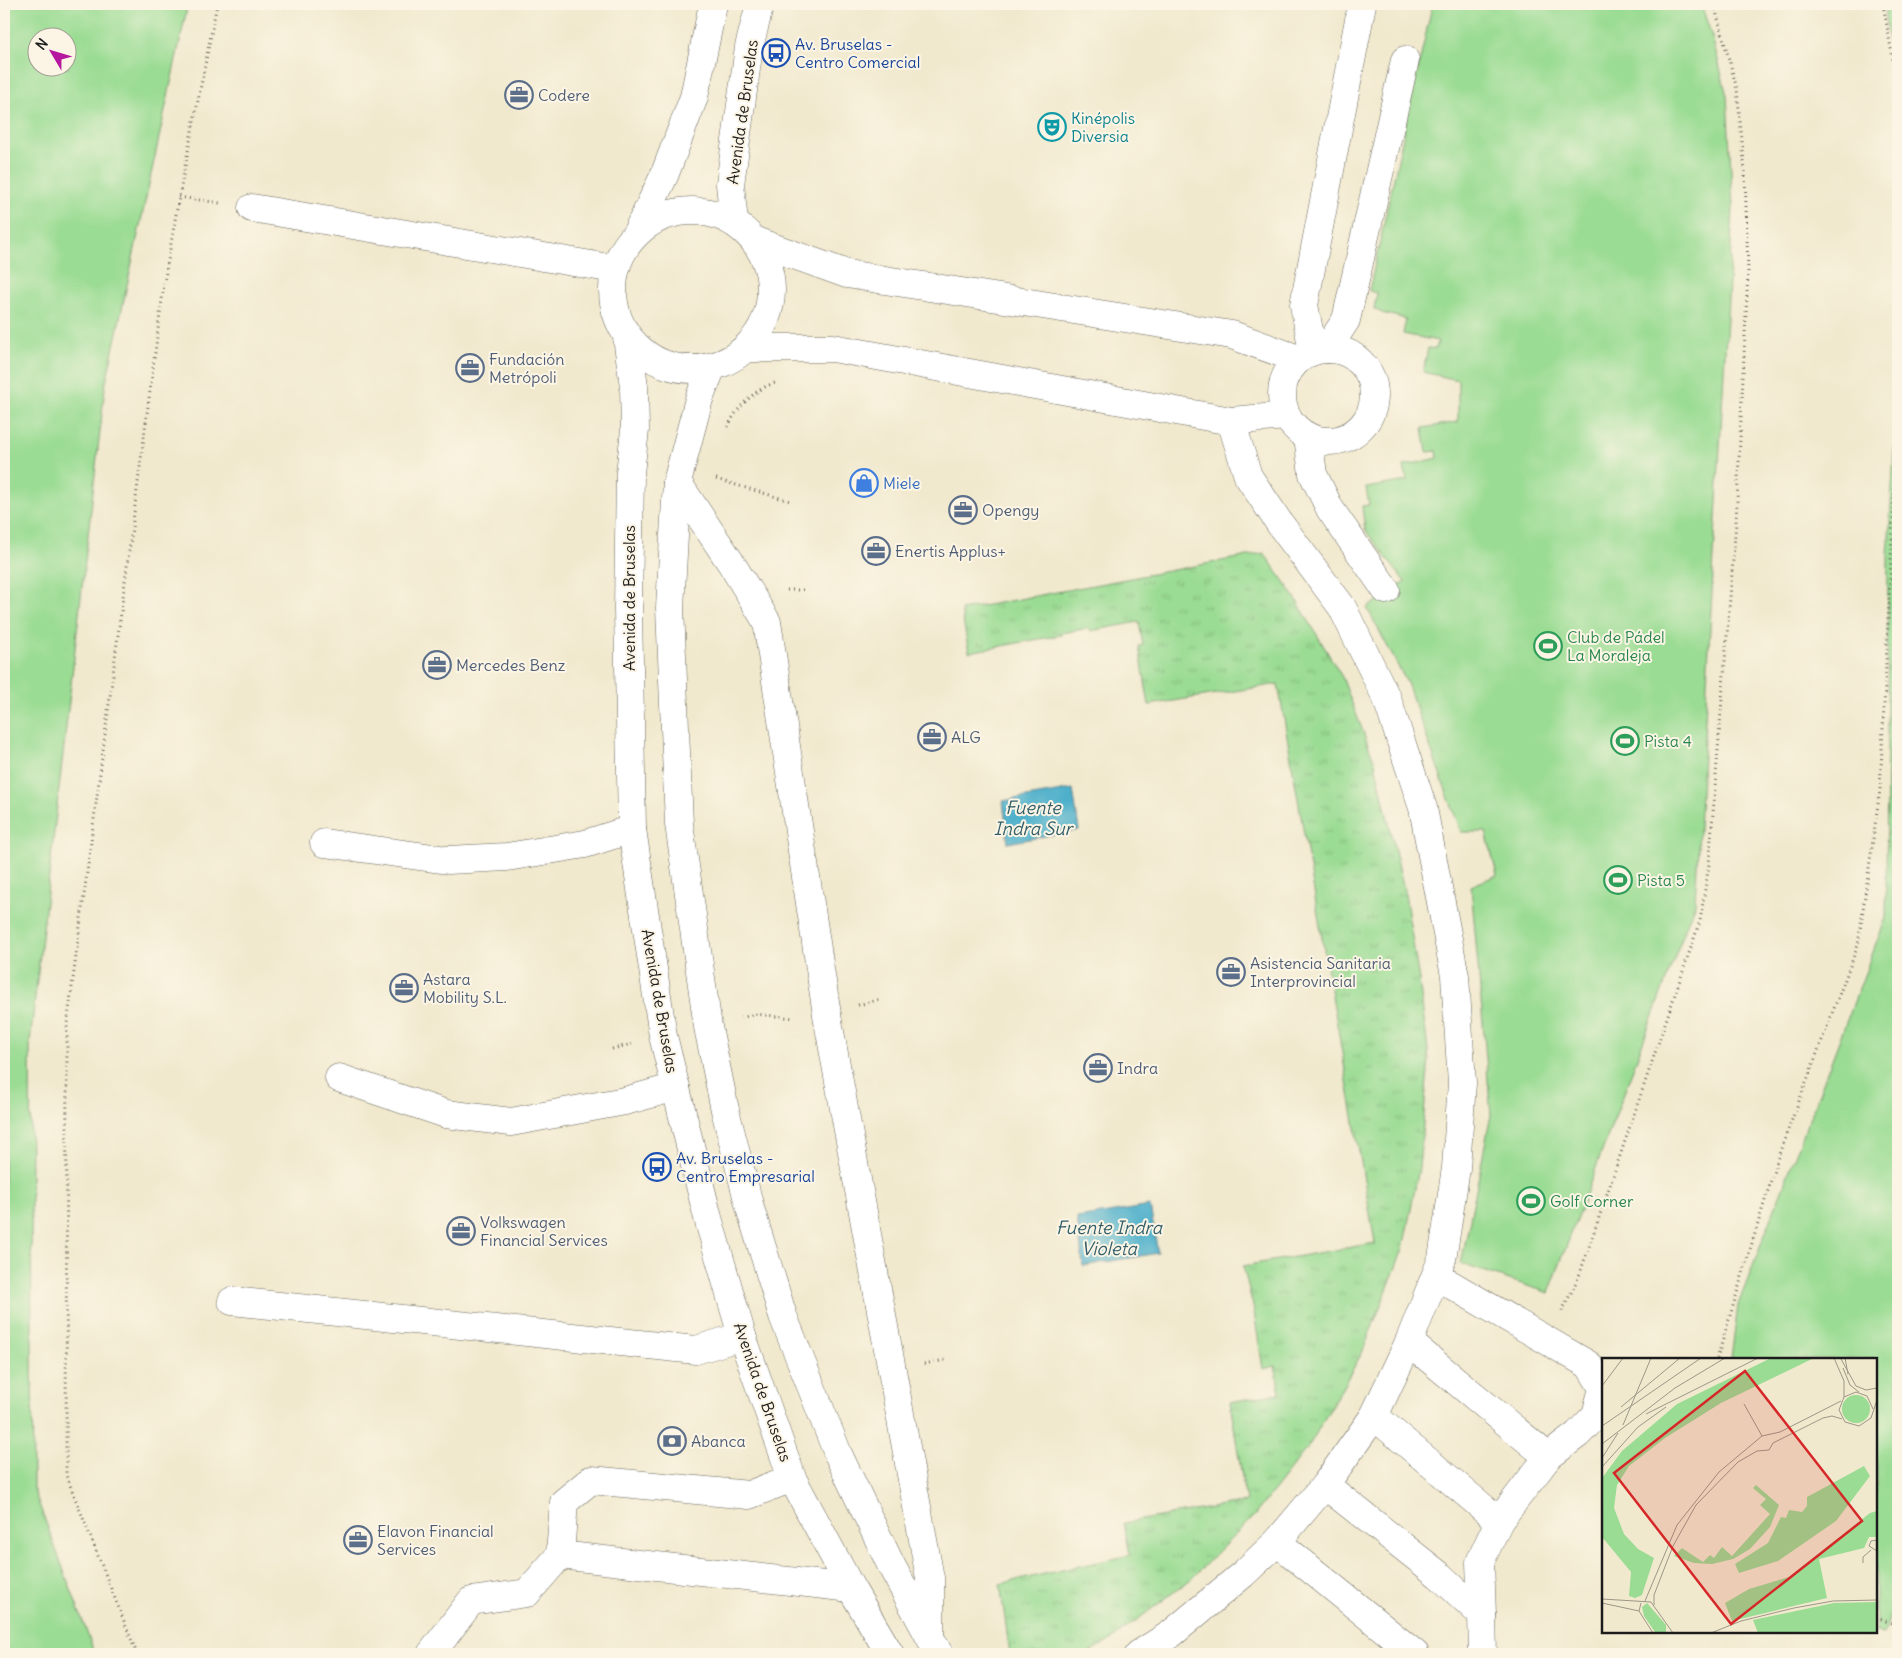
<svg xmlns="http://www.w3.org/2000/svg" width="1902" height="1658" font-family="Delius,sans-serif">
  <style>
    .grass { fill: url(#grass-tufts); stroke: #5b7c58 }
    .green { fill: #9adc93; stroke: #5b7c58; fill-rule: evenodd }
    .water { fill: #4bafca; stroke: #346673 }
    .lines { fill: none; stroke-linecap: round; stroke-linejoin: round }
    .minor-casing { stroke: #67645a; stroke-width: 29 }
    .path { stroke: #67645a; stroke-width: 3; stroke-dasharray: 1 4; stroke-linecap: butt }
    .minor { stroke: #fff; stroke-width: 28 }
    .labels { text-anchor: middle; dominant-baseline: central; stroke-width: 4; stroke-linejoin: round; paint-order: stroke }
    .transit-label { font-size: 16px; fill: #164399; stroke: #fcf5e5; text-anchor: start }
    .service-label { font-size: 16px; fill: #4e5e75; stroke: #fcf5e5; text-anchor: start }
    .street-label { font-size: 16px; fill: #1c1c1c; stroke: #fcf5e5 }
    .culture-label { font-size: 16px; fill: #0d838f; stroke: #fcf5e5; text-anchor: start }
    .shop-label { font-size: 16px; fill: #366cbe; stroke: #fcf5e5; text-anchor: start }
    .leisure-label { font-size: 16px; fill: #27864d; stroke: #fcf5e5; text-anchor: start }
    .water-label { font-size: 18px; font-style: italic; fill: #315e6a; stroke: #fcf5e5 }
    .inset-road { fill: none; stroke: #9c9787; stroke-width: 1 }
    .view { fill: #d62828; fill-opacity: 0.15; stroke: #d62828; stroke-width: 2.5 }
    .inset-edge { fill: none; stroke: #1c1c1c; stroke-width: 2.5 }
  </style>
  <defs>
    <pattern id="grass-tufts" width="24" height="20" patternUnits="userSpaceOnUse" patternTransform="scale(1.25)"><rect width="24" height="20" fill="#9adc93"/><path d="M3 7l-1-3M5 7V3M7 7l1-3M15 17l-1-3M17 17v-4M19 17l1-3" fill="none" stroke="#84bc7e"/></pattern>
  </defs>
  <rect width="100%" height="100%" fill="#fcf5e5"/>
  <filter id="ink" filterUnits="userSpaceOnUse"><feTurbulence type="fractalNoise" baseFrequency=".02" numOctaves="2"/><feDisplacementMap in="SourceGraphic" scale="10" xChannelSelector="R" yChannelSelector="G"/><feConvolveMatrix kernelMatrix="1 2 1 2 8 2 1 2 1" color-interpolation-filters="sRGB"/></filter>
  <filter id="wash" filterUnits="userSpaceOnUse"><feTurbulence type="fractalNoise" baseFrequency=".0096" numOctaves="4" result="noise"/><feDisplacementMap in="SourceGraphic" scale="20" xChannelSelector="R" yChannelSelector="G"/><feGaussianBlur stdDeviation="1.12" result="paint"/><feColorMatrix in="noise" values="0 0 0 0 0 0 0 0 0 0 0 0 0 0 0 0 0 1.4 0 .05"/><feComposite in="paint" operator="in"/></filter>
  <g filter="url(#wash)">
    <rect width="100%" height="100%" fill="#f1e9ce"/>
    <path class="grass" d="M1264,553L1294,596L1342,677L1375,763L1405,894L1419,980L1429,1058L1419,1168L1403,1249L1362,1353L1310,1444L1254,1516L1191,1579L1108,1642L1088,1654H1010L1000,1584L1130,1555L1124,1523L1246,1502L1230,1402L1280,1393L1275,1366L1263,1369L1253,1306L1243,1266L1375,1243L1278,684L1149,705L1139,646L1143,645L1139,622L1090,631L1089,628L1061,633V635L969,652L961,610Z"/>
    <g class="green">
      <path d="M4,4H188L105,387L30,1042L33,1488L95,1654H4ZM38,38H68V68H38Z"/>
      <path d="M1426,4H1701L1713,40L1727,96L1733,208L1695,903L1549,1293L1461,1264L1491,1115L1471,886L1497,875L1486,832H1461L1407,683L1367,608L1405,582L1365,530L1362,506L1369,505L1366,488L1407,481L1404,466L1438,458L1437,451L1427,452L1423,428L1458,422V380L1423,372L1428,348L1436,349L1438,341L1403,334L1406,319L1382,313L1374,309L1377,293L1369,291L1432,6Z"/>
      <path d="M1885,4H1898V130L1885,17Z"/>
      <path d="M1898,384V1590L1884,1634L1876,1632V1359H1731L1738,1305L1886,918L1888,555Z"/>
    </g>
    <g class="water">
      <path d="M1073,789L1079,830L1008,843L1003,801Z"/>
      <path d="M1150,1206L1158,1253L1083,1266L1077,1218Z"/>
    </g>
  </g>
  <g filter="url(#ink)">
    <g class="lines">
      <defs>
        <g id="minor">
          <path d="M252,208L615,269"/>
          <circle cx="692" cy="290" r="79"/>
          <path d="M734,222L730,184L749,47L760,4"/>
          <path d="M637,232L664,176L694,97L713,4"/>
          <path d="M755,241L847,274L1232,335L1298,359"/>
          <path d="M627,337L634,386L635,430L630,473L628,609L632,829L663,1036L708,1218L742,1336L792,1478L851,1588L890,1654"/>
          <path d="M747,348H833L1231,421L1286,416"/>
          <path d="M1327,349L1346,320L1405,60"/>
          <circle cx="1328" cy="395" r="46"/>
          <path d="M1313,351L1304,305L1362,4"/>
          <path d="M712,367L699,399L677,482L670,608L679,824L708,1027L725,1110L750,1208L783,1316L838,1454L891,1565L939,1654"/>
          <path d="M1308,437L1313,474L1330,509L1386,590"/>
          <path d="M677,482L731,563L767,622L828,1021L930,1578V1636"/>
          <path d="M324,843L448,860L507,857L585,844L632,829"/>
          <path d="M339,1078L446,1114L511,1122L625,1101L676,1087"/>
          <path d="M1436,1276L1589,1365L1603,1388L1596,1415L1578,1434L1548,1457L1499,1521L1480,1562L1482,1615"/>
          <path d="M232,1301L696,1350L742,1336"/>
          <path d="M1409,1342L1548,1457"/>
          <path d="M1374,1416L1499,1521"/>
          <path d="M792,1478L749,1495L591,1480L564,1502L560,1555L851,1588"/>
          <path d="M1325,1485L1439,1575L1482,1615L1483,1654"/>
          <path d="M1277,1542L1415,1654"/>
          <path d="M431,1654L471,1601L527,1593L560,1555"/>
          <path d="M1139,1654L1171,1634L1243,1574L1277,1542L1325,1485L1374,1416L1409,1342L1442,1259L1456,1168L1462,1083L1455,976L1423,808L1387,699L1342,607L1280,524L1248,476L1231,421"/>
        </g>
      </defs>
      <use href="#minor" class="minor-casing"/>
      <g class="path">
        <path d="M1883,4L1898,88"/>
        <path d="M1883,4L1898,6"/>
        <path d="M179,197L220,203"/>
        <path d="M728,427C735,409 756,388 775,383"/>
        <path d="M716,479L790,501"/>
        <path d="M787,590H806"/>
        <path d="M858,1005L881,999"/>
        <path d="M741,1018L755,1014L794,1018"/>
        <path d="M612,1049L632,1044"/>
        <path d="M1562,1311L1579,1276L1700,921L1709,864L1736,522L1748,272L1745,172L1737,89L1714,4"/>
        <path d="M1717,1359L1779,1154L1858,945L1880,790L1898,412"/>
        <path d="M924,1364L945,1360"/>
        <path d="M1876,1617L1898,1624"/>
        <path d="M137,1654L66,1475L67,1025L164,284L179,197L217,4"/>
      </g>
      <use href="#minor" class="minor"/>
    </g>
  </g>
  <defs>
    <symbol id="bus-ring" viewBox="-11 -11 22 22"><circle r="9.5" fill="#fcf5e5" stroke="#1a4fb4" stroke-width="1.5"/><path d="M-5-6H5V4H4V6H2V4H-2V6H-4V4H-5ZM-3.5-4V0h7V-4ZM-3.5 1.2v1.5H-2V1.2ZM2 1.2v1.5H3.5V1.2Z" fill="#1a4fb4"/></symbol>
    <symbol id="office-ring" viewBox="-11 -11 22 22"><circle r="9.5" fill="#fcf5e5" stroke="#5c6f8a" stroke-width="1.5"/><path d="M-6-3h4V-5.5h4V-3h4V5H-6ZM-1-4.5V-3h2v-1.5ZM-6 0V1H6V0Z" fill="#5c6f8a"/></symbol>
    <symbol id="theatre-ring" viewBox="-11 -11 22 22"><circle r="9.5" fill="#fcf5e5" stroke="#0f9aa8" stroke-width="1.5"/><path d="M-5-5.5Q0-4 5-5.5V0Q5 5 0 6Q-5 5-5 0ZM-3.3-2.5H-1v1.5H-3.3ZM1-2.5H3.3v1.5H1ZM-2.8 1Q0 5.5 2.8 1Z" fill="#0f9aa8"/></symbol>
    <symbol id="shop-ring" viewBox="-11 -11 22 22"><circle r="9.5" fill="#fcf5e5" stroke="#3f7fe0" stroke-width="1.5"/><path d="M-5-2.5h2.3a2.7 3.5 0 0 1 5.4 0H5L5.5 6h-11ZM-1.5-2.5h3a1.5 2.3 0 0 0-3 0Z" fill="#3f7fe0"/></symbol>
    <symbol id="stadium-ring" viewBox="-11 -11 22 22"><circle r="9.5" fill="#fcf5e5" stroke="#2e9e5b" stroke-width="1.5"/><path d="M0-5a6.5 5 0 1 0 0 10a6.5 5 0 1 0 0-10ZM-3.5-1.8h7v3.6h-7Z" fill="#2e9e5b"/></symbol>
    <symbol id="bank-ring" viewBox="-11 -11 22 22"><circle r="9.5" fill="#fcf5e5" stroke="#5c6f8a" stroke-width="1.5"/><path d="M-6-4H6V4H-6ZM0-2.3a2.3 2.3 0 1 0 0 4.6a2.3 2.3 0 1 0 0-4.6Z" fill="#5c6f8a"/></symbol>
  </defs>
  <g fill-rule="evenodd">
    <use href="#bus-ring" x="760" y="37" width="32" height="32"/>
    <use href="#office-ring" x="503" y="79" width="32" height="32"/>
    <use href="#theatre-ring" x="1036" y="111" width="32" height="32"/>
    <use href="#office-ring" x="454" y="352" width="32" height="32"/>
    <use href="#shop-ring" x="848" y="467" width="32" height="32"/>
    <use href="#office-ring" x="947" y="494" width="32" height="32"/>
    <use href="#office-ring" x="860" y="535" width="32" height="32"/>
    <use href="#stadium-ring" x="1532" y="630" width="32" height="32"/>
    <use href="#office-ring" x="421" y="649" width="32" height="32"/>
    <use href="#office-ring" x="916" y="721" width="32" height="32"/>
    <use href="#stadium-ring" x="1609" y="725" width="32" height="32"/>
    <use href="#stadium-ring" x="1602" y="864" width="32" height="32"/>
    <use href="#office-ring" x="1215" y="956" width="32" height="32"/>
    <use href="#office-ring" x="388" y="972" width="32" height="32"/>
    <use href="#office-ring" x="1082" y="1052" width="32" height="32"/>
    <use href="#bus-ring" x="641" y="1151" width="32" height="32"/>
    <use href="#stadium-ring" x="1515" y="1185" width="32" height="32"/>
    <use href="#office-ring" x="445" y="1215" width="32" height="32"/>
    <use href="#bank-ring" x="656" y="1425" width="32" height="32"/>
    <use href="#office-ring" x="342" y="1524" width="32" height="32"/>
  </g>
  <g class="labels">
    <g class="transit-label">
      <text x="795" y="44">Av. Bruselas -<tspan x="795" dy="18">Centro Comercial</tspan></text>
      <text x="676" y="1158">Av. Bruselas -<tspan x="676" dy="18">Centro Empresarial</tspan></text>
    </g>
    <g class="service-label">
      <text x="538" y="95">Codere</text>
      <text x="489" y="359">Fundación<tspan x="489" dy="18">Metrópoli</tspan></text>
      <text x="982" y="510">Opengy</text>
      <text x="895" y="551">Enertis Applus+</text>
      <text x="456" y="665">Mercedes Benz</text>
      <text x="951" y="737">ALG</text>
      <text x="1250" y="963">Asistencia Sanitaria<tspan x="1250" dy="18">Interprovincial</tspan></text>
      <text x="423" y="979">Astara<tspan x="423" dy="18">Mobility S.L.</tspan></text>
      <text x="1117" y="1068">Indra</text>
      <text x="480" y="1222">Volkswagen<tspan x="480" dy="18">Financial Services</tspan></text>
      <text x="691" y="1441">Abanca</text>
      <text x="377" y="1531">Elavon Financial<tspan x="377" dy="18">Services</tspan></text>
    </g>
    <g class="street-label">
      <text transform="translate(742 112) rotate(-82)">Avenida de Bruselas</text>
      <text transform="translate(629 598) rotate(-90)">Avenida de Bruselas</text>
      <text transform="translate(660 1001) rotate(80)">Avenida de Bruselas</text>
      <text transform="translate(763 1392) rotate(71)">Avenida de Bruselas</text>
    </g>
    <g class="culture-label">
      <text x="1071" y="118">Kinépolis<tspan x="1071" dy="18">Diversia</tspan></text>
    </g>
    <g class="shop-label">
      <text x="883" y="483">Miele</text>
    </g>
    <g class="leisure-label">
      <text x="1567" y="637">Club de Pádel<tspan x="1567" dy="18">La Moraleja</tspan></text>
      <text x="1644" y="741">Pista 4</text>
      <text x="1637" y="880">Pista 5</text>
      <text x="1550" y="1201">Golf Corner</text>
    </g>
    <g class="water-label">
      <text x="1033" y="807">Fuente<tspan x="1033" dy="21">Indra Sur</tspan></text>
      <text x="1109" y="1227">Fuente Indra<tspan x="1109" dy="21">Violeta</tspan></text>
    </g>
  </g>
  <g transform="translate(1602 1358)">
    <rect width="275" height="275" fill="#f1e9ce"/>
    <path d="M154,127L177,147L168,169L148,191L131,201L110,206L92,205L72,198L80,190L101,204L108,197L112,200L120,189L130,198L168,156L158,147L164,141L151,130Z" fill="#9adc93"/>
    <path d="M169,0H212L119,45L63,80L27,108L15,127L12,150L22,176L36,191L52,200L40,237L33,240L27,238L29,214L0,179V120L20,93L75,46ZM240 51a14 14 0 1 1 28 0a14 14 0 1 1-28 0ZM262,108L268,118L234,163L176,203L137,215L133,206L166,185L179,159L184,160L187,152L200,154L205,148V139ZM275,153V179H267L262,190L217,201L225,240L130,263L123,245L147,231L187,219L268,155ZM275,244V275H156L151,262L232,245ZM45,245L64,267V275L53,274L42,258L40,249Z" fill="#9adc93"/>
    <path class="inset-road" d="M232,0L242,23V39M243,0L246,16M239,1L254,28L264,32L275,30M241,10L248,27L257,34M0,28L21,0M142,46L160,78M19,49L78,0M271,51L265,38L254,34L242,39L237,52L243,64L257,68L269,60L275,42M44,56L156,0M21,67L49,0M0,68L99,0M171,85L221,60L230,58L240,61M0,86L73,30L123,0M0,100L16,75M0,109L36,69L64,49M275,182L269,183L267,188L275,193M261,205V199L269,192M0,241L49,244L71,275M43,243L75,167L117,114L160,78L178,74L239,43M0,245L37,253M39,245L37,253L51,275M52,247V237L71,188L94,147L136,104L155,93L167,92L171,85M109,275L139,263L192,250L231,243L275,242"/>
    <path class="view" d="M143,13L260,163L129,266L12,115Z"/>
    <rect width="275" height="275" class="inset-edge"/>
  </g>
  <rect width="1902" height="1658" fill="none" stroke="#fcf5e5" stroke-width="20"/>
  <g transform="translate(52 52) rotate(308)"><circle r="24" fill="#fcf5e5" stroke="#a29e95"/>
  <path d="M0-4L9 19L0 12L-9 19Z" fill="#b5179e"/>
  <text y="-8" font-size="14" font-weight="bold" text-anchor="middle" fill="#1c1c1c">N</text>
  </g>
</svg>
